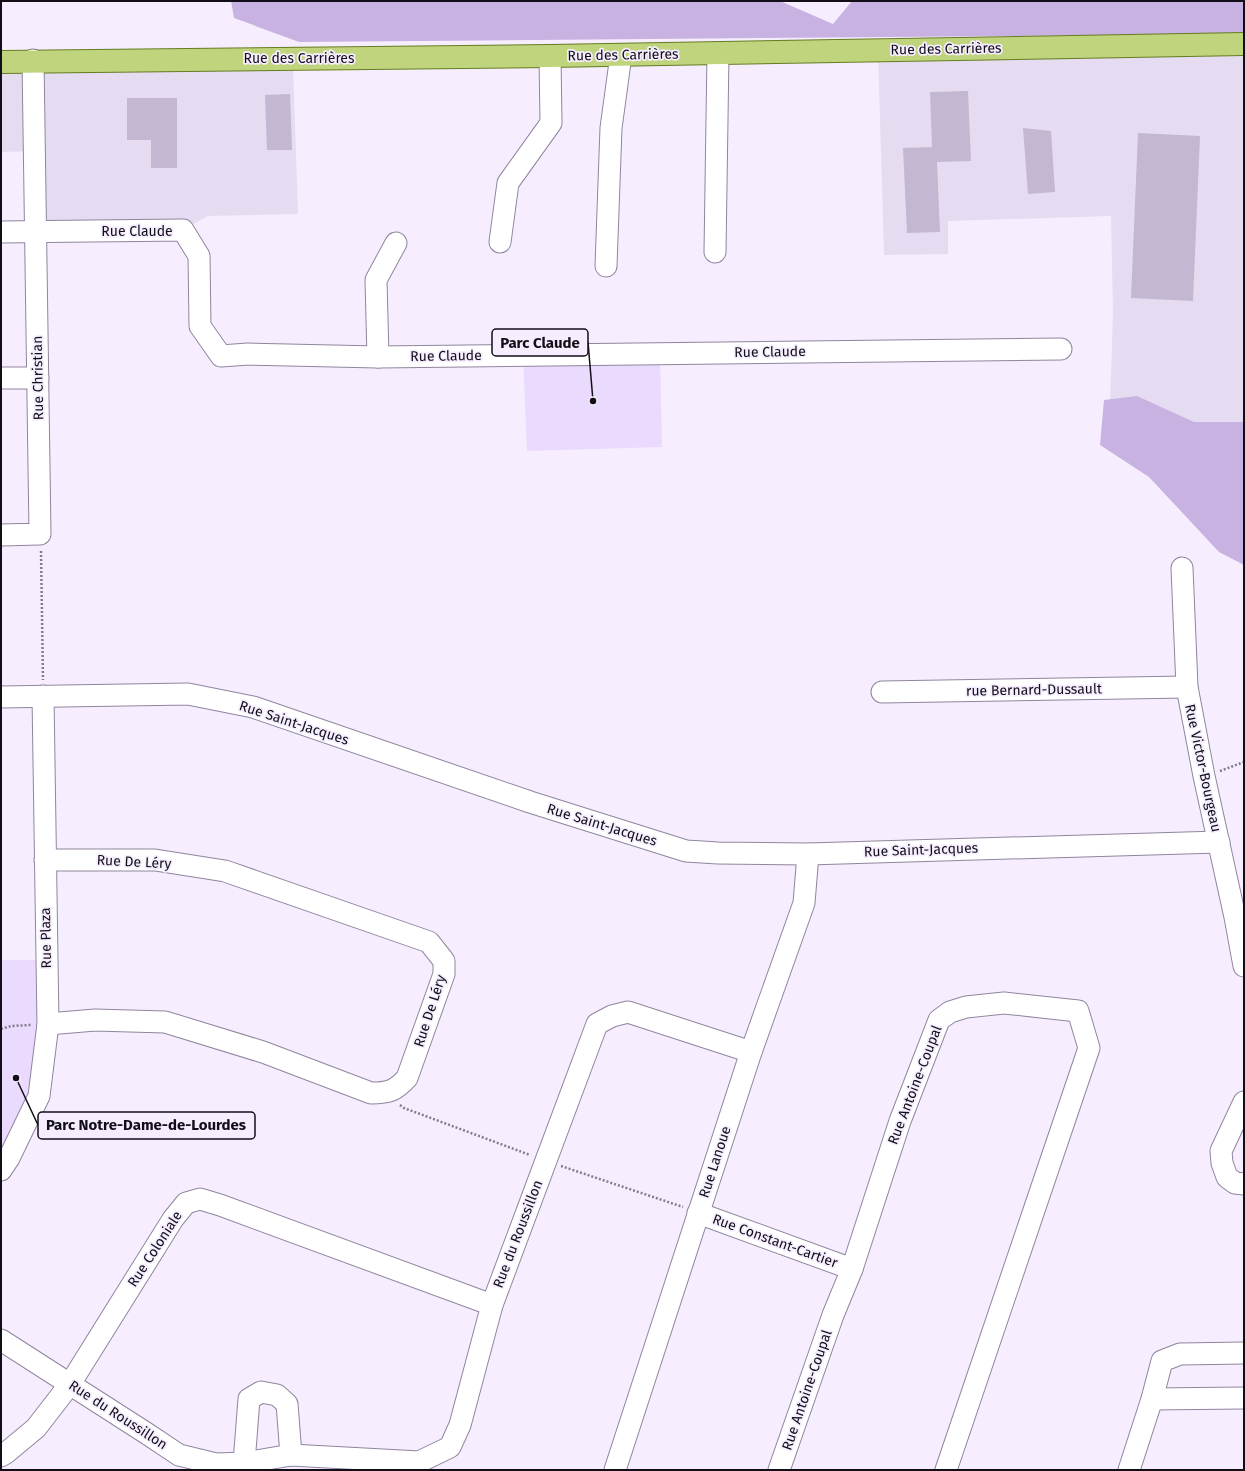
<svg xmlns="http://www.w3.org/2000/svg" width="1245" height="1471" font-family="'Fira Sans',sans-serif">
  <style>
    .built { fill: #e5dcf1 }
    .green { fill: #eadafe }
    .forest { fill: #c8b2e1 }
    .building { fill: #c3b7d1 }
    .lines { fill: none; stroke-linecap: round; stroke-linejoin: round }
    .minor-casing { stroke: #90859e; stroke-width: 23 }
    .major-casing { stroke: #667c21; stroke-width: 24 }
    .path { stroke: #837d8a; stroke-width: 2.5; stroke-dasharray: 2 2; stroke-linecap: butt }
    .minor { stroke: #fff; stroke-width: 21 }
    .major { stroke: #bfd47d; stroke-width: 22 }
    .labels { text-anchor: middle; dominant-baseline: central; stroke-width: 3.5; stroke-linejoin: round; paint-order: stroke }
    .street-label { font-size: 14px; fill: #120e17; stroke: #f6eeff }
    .leader { fill: none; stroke: #120e17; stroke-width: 1.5 }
    .callout-dot { fill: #120e17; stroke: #f6eeff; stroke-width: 1.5 }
    .callout { fill: #f6eeff; stroke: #120e17; stroke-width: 1.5 }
    .callout-label { font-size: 15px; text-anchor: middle; font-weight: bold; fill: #120e17 }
  </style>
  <rect width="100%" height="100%" fill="#f6eeff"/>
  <g class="built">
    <path d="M1244,46V434L1109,437L1113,313L1111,216L948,221V254L884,255L878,51Z"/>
    <path d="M1,64L293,65L298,214L208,216L183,230L36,231L35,151L1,152Z"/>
  </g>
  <g class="green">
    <path d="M660,353L662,447L527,451L523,355Z"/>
    <path d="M1,960H40L41,1029L21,1128L1,1160Z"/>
  </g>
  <g class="forest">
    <path d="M231,1H780L833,24L852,1H1244V34L299,42L234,18Z"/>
    <path d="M1137,396L1194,422H1244V565L1219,552L1149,477L1100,445L1104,400Z"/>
  </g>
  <g class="building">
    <path d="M968,91L971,161L937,162L940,232L907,233L903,148L932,147L930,92Z"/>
    <path d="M290,94L292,150H267L265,95Z"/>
    <path d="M127,98H177V168H151V140H127Z"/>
    <path d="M1023,128L1051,131L1055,192L1028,194Z"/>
    <path d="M1138,133L1200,136L1193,301L1131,298Z"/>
  </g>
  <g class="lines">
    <defs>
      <g id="minor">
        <path d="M1,232L183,230L199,256L200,326L221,356L248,354L378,357L1061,349"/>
        <path d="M500,242L508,183L551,123L550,56"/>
        <path d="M715,252L718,53"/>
        <path d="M606,266L611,128L621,55"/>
        <path d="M378,357L376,280L396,243"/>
        <path d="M1,378H38"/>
        <path d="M1,535L40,534L33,60"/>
        <path d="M1182,568L1187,687L1204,776L1235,917L1244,966"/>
        <path d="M882,692L1187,687"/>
        <path d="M1,697L188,694L253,707L530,802L686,851L718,853L808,854L1219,842"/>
        <path d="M45,860H155L225,871L429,942L444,961V974L407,1078C395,1091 389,1093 371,1093L263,1052L165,1022L95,1020L48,1024"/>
        <path d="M1244,1102L1221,1151L1222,1163L1227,1177L1235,1183L1244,1184"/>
        <path d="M1,1170L9,1158L39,1096L48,1024L43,696"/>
        <path d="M698,1213L852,1269"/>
        <path d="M1,1340L146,1433L179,1455L216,1464L244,1463L291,1455L419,1462L450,1447L460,1425L492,1305L597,1024L612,1016L628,1012L751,1052"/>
        <path d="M1152,1399L1244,1398"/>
        <path d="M1,1456L6,1453L36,1428L70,1384L173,1219L186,1203L200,1199L220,1205L492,1305"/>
        <path d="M244,1463L249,1399L261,1392L277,1395L287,1404L291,1455"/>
        <path d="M615,1470L751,1052L804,903L808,854"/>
        <path d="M779,1470L833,1315L852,1269L900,1121L939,1020L950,1012L966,1007L1004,1003L1078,1011L1089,1048L946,1470"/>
        <path d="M1129,1470L1152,1399L1162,1361L1180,1354L1244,1353"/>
      </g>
      <path id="major" d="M1,62L550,56L1244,44"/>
    </defs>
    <use href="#minor" class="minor-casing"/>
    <use href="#major" class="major-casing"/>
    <g class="path">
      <path d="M41,551L43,680"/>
      <path d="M1220,771L1244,762"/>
      <path d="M1,1029L11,1026L31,1025"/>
      <path d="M400,1105L404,1108L530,1155"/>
      <path d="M561,1166L683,1207"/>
    </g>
    <use href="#minor" class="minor"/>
    <use href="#major" class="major"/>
  </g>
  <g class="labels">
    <g class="street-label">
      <text transform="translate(946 49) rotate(-1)">Rue des Carrières</text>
      <text transform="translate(623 55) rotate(-1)">Rue des Carrières</text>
      <text x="299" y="58">Rue des Carrières</text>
      <text x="137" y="231">Rue Claude</text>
      <text transform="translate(770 352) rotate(-1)">Rue Claude</text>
      <text transform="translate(446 356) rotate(-1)">Rue Claude</text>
      <text transform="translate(38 378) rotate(-91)">Rue Christian</text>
      <text transform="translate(1034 690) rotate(-1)">rue Bernard-Dussault</text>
      <text transform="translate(294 723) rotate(18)">Rue Saint-Jacques</text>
      <text transform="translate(1203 768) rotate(78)">Rue Victor-Bourgeau</text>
      <text transform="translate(602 825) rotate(17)">Rue Saint-Jacques</text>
      <text transform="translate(921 850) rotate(-2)">Rue Saint-Jacques</text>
      <text transform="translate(134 862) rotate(3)">Rue De Léry</text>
      <text transform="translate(46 938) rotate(-91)">Rue Plaza</text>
      <text transform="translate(430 1011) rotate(-72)">Rue De Léry</text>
      <text transform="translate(915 1085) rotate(-69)">Rue Antoine-Coupal</text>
      <text transform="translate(715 1162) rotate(-72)">Rue Lanoue</text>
      <text transform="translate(518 1234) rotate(-69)">Rue du Roussillon</text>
      <text transform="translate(775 1241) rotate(20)">Rue Constant-Cartier</text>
      <text transform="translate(155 1249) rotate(-57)">Rue Coloniale</text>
      <text transform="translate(807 1390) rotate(-71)">Rue Antoine-Coupal</text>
      <text transform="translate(118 1415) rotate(33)">Rue du Roussillon</text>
    </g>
  </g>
  <path class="leader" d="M593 401L588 342M16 1078L38 1125"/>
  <g class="callout-dot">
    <circle cx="593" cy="401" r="4"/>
    <circle cx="16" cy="1078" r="4"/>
  </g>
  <g class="callout">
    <rect x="492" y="329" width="96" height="27" rx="4"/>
    <rect x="38" y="1112" width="217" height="27" rx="4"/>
  </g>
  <g class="callout-label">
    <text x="540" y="348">Parc Claude</text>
    <text x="146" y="1130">Parc Notre-Dame-de-Lourdes</text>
  </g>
  <rect width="1245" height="1471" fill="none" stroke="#120e17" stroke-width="4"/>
</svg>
